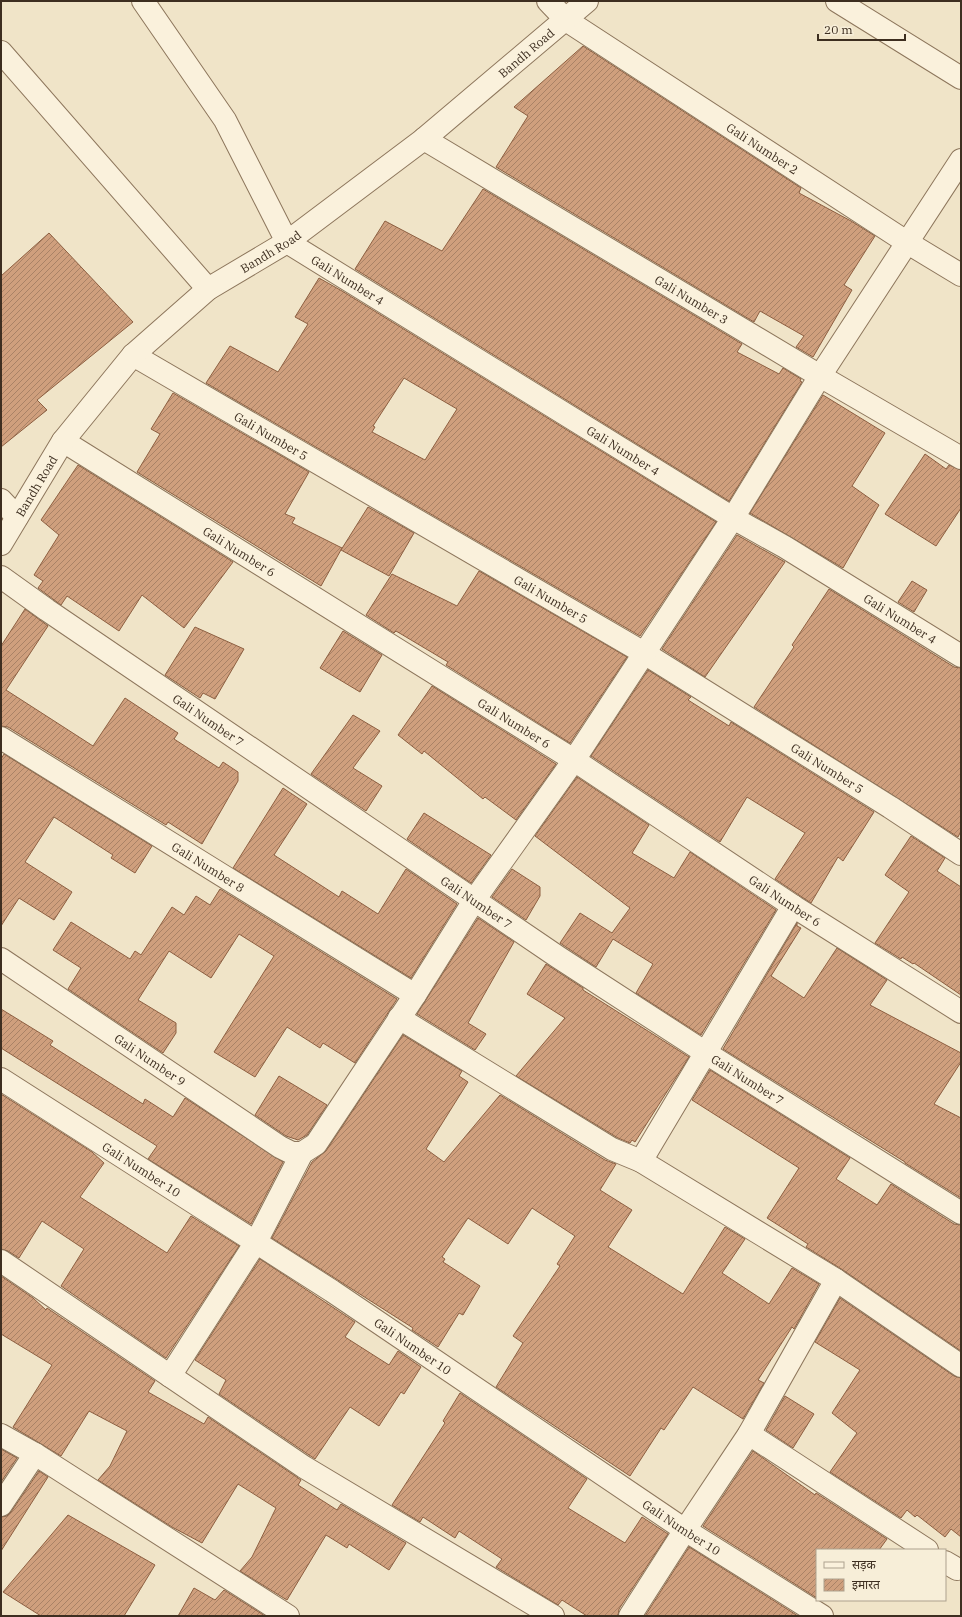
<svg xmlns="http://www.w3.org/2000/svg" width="962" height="1617" font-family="'IBM Plex Serif','Noto Sans Devanagari',serif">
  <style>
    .building { fill: url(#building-hatch); stroke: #8d5f41; fill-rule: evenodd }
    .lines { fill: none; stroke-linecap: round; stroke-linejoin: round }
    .minor-casing { stroke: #8d765c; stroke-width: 24 }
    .minor { stroke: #faf1dc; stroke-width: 22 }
    .labels { text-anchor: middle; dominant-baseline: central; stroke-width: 3.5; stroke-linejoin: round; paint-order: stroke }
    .street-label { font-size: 12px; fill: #3d2e20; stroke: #f7eed8 }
  </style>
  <defs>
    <pattern id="building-hatch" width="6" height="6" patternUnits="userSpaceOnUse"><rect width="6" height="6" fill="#cf9f7d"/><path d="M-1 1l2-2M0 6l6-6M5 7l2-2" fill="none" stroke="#a98266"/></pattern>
  </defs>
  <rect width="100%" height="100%" fill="#f0e4c8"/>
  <g class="building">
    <path d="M583,46L801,188L799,193L851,221L875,236L844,285L852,290L813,357L796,347L804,336L760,311L754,322L496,167L528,116L514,107Z"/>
    <path d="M483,189L742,344L737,352L779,374L783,368L801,379L800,381L802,382L729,501L355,269L385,221L442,251Z"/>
    <path d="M49,233L133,322L37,400L47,410L1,447V276Z"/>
    <path d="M319,278L342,291L716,522L640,636L206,383L230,346L278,372L308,324L295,317ZM404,378L457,409L425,460L372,432L375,427L373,426Z"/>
    <path d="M173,393L309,472L285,514L295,518L292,523L342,548L321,586L137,472L160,434L151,429Z"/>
    <path d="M823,395L885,433L852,486L879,505L843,568L750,513Z"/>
    <path d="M925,454L946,469L949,465L961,470V508L936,546L885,514Z"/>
    <path d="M78,465L233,562L184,628L142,595L119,631L67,596L61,605L38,588L43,581L34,575L59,535L41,520Z"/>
    <path d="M368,507L414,533L389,576L341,550Z"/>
    <path d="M737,535L785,562L705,677L662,649Z"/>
    <path d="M479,571L627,657L570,743L446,665L448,662L396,631L394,633L366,615L392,574L457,606Z"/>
    <path d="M912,581L927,590L914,612L898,602Z"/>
    <path d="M829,589L954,667L961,668V831L958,837L754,707L794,647L792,645Z"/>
    <path d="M25,609L48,626L6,690L93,746L125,698L178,733L174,739L219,768L223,762L238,772V781L202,844L168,822L166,825L8,727L1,726V646Z"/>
    <path d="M195,627L244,649L215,699L203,693L200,698L165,675Z"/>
    <path d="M343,631L382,655L360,692L320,668Z"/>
    <path d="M648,670L691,697L688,700L729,726L731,722L874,812L843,861L838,857L811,903L775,879L805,833L747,797L720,842L591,756Z"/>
    <path d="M432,686L556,764L516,820L485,797L483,799L424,751L422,754L398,735Z"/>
    <path d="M353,715L380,731L353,768L382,786L366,811L311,774Z"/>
    <path d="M4,754L152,846L135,873L111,858L113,855L54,817L25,862L72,892L54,920L19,898L1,926V759Z"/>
    <path d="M577,777L649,825L632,853L674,878L690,852L776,910L701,1035L636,993L653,964L613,939L596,967L560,943L580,913L612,933L630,908L535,836Z"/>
    <path d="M283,788L307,804L274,855L339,897L342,891L378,914L406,869L457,904L411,978L233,868Z"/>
    <path d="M424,813L491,855L471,883L407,839Z"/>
    <path d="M911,836L945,858L937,871L961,887V995L914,963L913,964L902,957L901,959L875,943L909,892L885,875Z"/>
    <path d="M512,869L540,887V896L526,920L492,897Z"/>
    <path d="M220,889L397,999L355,1063L323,1043L320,1048L287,1027L255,1077L214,1052L274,956L239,934L211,978L169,951L138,1000L176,1023V1033L163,1053L68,989L81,968L53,950L71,922L130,959L135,951L141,955L172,907L184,915L196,896L210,905Z"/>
    <path d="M478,918L514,942L468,1023L486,1034L475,1050L417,1014Z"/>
    <path d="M797,923V926L801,928L771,976L804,998L837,948L887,980L870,1005L961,1053V1062L934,1104L961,1118V1198L905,1163V1162L723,1049Z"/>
    <path d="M546,964L583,988V990L689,1057L635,1142L632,1140L630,1143L618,1138L516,1076L565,1018L527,994Z"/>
    <path d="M1,1009L53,1041L50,1045L143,1104L145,1099L173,1117L185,1098L283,1162L251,1224L148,1159L157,1146L1,1048Z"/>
    <path d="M403,1035L462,1071L459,1076L468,1082L426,1149L444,1162L500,1095L605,1160L616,1164L600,1190L632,1210L608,1247L683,1294L725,1227L745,1239L722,1273L769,1304L792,1268L819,1284L794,1329L792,1327L758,1380L764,1383L743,1419L693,1387L664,1430L661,1428L630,1476L496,1387L523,1343L513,1336L560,1266L557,1264L575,1236L532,1208L508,1244L468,1218L442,1257L445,1259L443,1262L480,1286L463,1315L459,1313L438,1347L412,1330L413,1328L272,1238L312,1162L326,1151Z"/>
    <path d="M710,1070L850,1158L836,1179L877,1205L891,1184L954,1224L961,1225V1351L843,1270L806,1247L808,1244L767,1218L799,1168L692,1100Z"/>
    <path d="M279,1076L327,1105L307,1135L298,1140L286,1136L255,1115Z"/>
    <path d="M1,1094L92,1152L104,1163L80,1197L167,1253L191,1216L239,1246L166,1358L61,1286L84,1249L42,1221L19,1258L8,1251L1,1249Z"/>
    <path d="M260,1259L355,1322L345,1337L389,1365L398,1351L421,1367L404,1394L401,1392L379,1426L350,1407L315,1459L219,1394L226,1380L195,1360Z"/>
    <path d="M1,1276L33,1298L46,1310L47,1308L155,1381L148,1392L204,1424L208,1417L301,1480L298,1485L337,1510L341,1504L406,1543L389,1570L349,1544L347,1548L326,1535L287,1600L240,1571L252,1557L276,1508L238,1484L202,1543L172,1527L98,1480L110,1466L127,1431L89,1411L61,1456L13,1427L52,1365L1,1334Z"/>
    <path d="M840,1298L954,1376L961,1378V1537L951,1529L945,1537L917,1515L915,1517L907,1510L901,1518L830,1472L857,1433L832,1413L860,1370L815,1342Z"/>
    <path d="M460,1393L587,1479L568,1508L625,1543L642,1517L668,1534L619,1609L618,1616H587L562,1600L558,1605L496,1567L502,1559L459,1531L455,1538L423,1517L420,1522L392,1505L445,1423L443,1421Z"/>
    <path d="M785,1396L814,1414L793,1448L766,1430Z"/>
    <path d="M1,1449L17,1458L1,1482Z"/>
    <path d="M753,1451L815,1495L816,1493L887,1539L879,1550H817V1598L703,1526Z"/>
    <path d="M39,1471L48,1477L1,1551V1517L7,1516L11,1512Z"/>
    <path d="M68,1515L155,1565L124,1616H41L3,1592Z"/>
    <path d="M689,1547L798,1616H645Z"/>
    <path d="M194,1588L215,1600L224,1590L265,1616H178Z"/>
  </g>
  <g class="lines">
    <defs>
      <g id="minor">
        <path id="s1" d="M143,1L225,120L287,242L733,518L785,547L961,656"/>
        <path id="s2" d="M548,1L566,20L908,243L961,275"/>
        <path d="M837,1L961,78"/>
        <path d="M1,52L208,289"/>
        <path id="s3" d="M424,139L820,376L961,458"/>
        <path id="s4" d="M133,355L644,653L890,807L961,854"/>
        <path id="s5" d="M63,441L574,760L793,906L961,1012"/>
        <path d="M1,500L17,517"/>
        <path id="s6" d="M1,544L63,441L133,355L208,289L287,242L424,139L587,1"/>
        <path id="s7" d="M1,577L47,610L558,957L706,1053L961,1213"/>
        <path id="s8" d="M1,738L415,995"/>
        <path id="s9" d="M1,959L280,1147L292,1153H302"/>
        <path d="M399,1018L612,1149L641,1161L836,1280L961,1366"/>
        <path id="s10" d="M1,1079L332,1291L685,1530L822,1616"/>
        <path d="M641,1161L793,906"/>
        <path d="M1,1261L304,1467L553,1616"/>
        <path d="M170,1376L256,1242L302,1153L316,1144L415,995L475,899L574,760L733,518L820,376L961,160"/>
        <path d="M749,1434L927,1550"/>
        <path d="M1,1435L35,1454L288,1616"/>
        <path d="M1,1505L35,1454"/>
        <path d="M945,1562L957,1569"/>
        <path d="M630,1616L685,1530L749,1434L836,1280"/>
      </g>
    </defs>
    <use href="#minor" class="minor-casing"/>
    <use href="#minor" class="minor"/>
  </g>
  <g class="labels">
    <g class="street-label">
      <text stroke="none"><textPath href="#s6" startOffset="728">Bandh Road</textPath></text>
      <text stroke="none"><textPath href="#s2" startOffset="261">Gali Number 2</textPath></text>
      <text stroke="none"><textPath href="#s6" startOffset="404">Bandh Road</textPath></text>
      <text stroke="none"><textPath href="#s1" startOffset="353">Gali Number 4</textPath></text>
      <text stroke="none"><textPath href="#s3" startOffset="312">Gali Number 3</textPath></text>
      <text stroke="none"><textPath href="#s4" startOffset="160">Gali Number 5</textPath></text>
      <text stroke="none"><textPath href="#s1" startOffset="677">Gali Number 4</textPath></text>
      <text stroke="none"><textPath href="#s6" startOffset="68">Bandh Road</textPath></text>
      <text stroke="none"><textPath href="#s5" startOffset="208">Gali Number 6</textPath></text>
      <text stroke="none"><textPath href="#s4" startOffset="484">Gali Number 5</textPath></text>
      <text stroke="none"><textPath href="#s1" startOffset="1001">Gali Number 4</textPath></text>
      <text stroke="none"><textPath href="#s7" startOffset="252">Gali Number 7</textPath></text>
      <text stroke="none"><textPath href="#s5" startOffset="532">Gali Number 6</textPath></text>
      <text stroke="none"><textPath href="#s4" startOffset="808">Gali Number 5</textPath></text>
      <text stroke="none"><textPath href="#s8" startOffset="244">Gali Number 8</textPath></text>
      <text stroke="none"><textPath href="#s5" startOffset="856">Gali Number 6</textPath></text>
      <text stroke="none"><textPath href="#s7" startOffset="576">Gali Number 7</textPath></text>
      <text stroke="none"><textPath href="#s9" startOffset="180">Gali Number 9</textPath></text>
      <text stroke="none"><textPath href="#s7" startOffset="900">Gali Number 7</textPath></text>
      <text stroke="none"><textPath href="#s10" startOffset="167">Gali Number 10</textPath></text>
      <text stroke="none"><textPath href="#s10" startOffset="491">Gali Number 10</textPath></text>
      <text stroke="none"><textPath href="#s10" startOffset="815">Gali Number 10</textPath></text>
    </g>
  </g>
  <rect width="962" height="1617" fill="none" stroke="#3d2e20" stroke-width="4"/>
  <rect x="816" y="1549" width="130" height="52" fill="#f7eed8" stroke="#ada18e"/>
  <rect x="824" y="1562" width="20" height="6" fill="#faf1dc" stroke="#ada18e"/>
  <text x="852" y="1569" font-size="12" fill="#3d2e20">सड़क</text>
  <rect x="824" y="1579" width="20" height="12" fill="url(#building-hatch)" stroke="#ada18e"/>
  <text x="852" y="1589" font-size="12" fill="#3d2e20">इमारत</text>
  <path d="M818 34v6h87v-6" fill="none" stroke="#3d2e20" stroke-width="2"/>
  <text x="824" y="34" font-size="12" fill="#3d2e20" stroke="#f7eed8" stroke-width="3" paint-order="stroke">20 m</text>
</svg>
